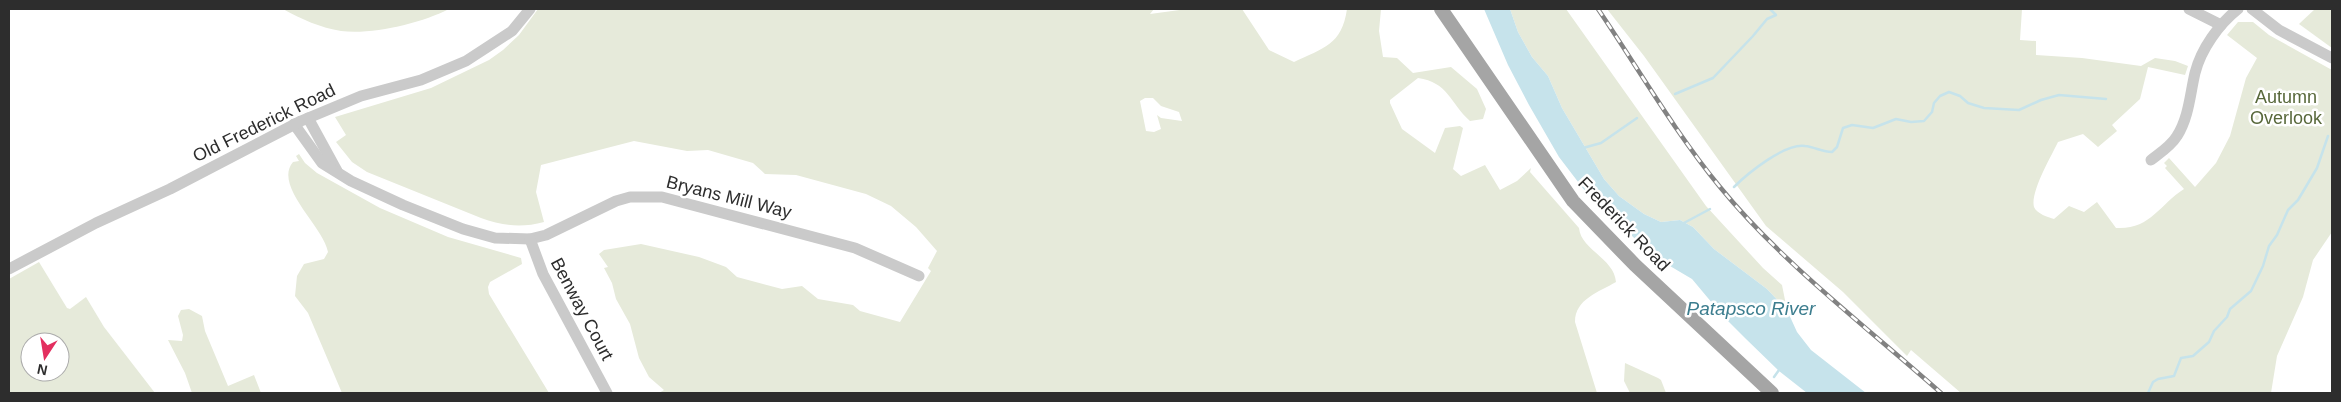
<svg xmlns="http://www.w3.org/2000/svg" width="2341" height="402" font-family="Helvetica,sans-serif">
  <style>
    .green { fill: #e6eada; fill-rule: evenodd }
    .water { fill: #c6e3eb }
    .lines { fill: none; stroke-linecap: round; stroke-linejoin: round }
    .stream { stroke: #c6e3eb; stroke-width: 2.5 }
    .minor { stroke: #cacaca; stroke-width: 11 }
    .major { stroke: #a5a5a5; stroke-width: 14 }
    .rail-casing { stroke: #828282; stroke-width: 4.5 }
    .rail { stroke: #fff; stroke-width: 2.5; stroke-dasharray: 8; stroke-linecap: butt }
    .labels { text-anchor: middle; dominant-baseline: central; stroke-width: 5; stroke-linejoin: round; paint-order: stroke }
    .park-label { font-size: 18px; fill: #58683b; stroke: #fff }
    .street-label { font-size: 18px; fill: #2d2d2d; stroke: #fff }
    .water-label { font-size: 19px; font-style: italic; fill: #3c7d8e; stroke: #fff }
  </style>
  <rect width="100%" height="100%" fill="#fff"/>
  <g class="green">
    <path d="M283,9H449C422,23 372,35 341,31C321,28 301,19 283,9Z"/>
    <path d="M538,9H1154L1150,14L1187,9H1242L1269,50L1294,62C1323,48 1342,45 1347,9H1381L1379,31L1383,57L1397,58L1413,73L1451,67L1477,89L1486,109L1483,119L1470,121C1450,103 1448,82 1418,78L1390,100V103L1402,129L1435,153L1445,128L1460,126L1463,128L1453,169L1461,176L1485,165L1500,190L1517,181L1531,168L1530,172L1579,228C1581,250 1614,258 1616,282C1599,292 1575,299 1575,322L1597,393H659L664,390L649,377L639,358L630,324L616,299L612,283L604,268L608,267L599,254L604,250L641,244L699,257L726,267L737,277L782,289L802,286L818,299L853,305L860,311L900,322L931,271L928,268L937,251L916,227L891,206L866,194L796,175L765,174L753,163L708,150L687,151L634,141L541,165L536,192L544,222C522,228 502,226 481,218L367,172L352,162L336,142L346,135L335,117L431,88L489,60L503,50L519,35ZM1145,98H1153L1161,106L1179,112L1182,121L1161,118L1157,115L1161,129L1154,132L1146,131L1140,101Z"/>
    <path d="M1510,9H1566L1706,206L1763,268L1782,285L1787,310L1767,289L1714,249L1693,227L1680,220L1661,222L1644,214L1619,196L1604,179L1562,108L1548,76L1532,57L1518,32Z"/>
    <path d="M1607,9H2022L2020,40L2036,41V55L2082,58L2141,66L2155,58L2175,61L2188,66L2185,75L2148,67L2140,99L2112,125L2117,131L2098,147L2083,134L2058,142C2051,157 2030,192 2034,207C2037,214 2048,217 2054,219L2069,206L2084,212L2097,202L2116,228C2150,230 2159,205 2184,189L2165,168L2167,166L2164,163L2169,158L2195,187L2216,163L2230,136L2246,78L2257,58L2227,35L2238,22H2253L2269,35L2332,70V232L2313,260L2303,297L2277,356L2271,393H1961L1911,350L1907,356L1843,292L1766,226L1644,56Z"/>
    <path d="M2315,9H2332V48L2299,24Z"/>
    <path d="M299,154L305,163L317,173L380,208L448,237L521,258L522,264L490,282L488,287L489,294L549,393H342L308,313L295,296L297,276L304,264L324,259L328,252C323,226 273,186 293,162L299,161L296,156Z"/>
    <path d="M39,262L67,308L70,309L86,297L104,327L155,393H9V279ZM30,342H60V372H30Z"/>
    <path d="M189,309L202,316L205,331L228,386L254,375L261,393H192L185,373L168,340L182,341L183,335L178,316L181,310Z"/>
    <path d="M1625,363L1658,378L1661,380L1666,393H1630L1624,381Z"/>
  </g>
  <path class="water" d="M1484,9H1510L1518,32L1532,57L1548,76L1562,108L1604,179L1619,196L1644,214L1661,222L1680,220L1693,227L1714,249L1767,289L1787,310L1797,332L1811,350L1866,393H1807L1779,371L1745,338L1723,316L1692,279L1653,256L1585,191L1559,157L1529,105L1508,65Z"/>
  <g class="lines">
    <g class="stream">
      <path d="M1675,94L1713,78L1753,36L1767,19L1776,15L1770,9"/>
      <path d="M1583,148L1601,143L1637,118"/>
      <path d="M1734,187C1748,173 1785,143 1805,146C1815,147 1822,152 1832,152L1837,147L1843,128L1852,125L1873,128L1896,119L1911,122L1924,121L1932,112L1934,103L1940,96L1949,92L1960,96L1968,103L1984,108L2019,110L2041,100L2059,95L2106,99"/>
      <path d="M1682,224L1710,209"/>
      <path d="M1774,377L1779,370"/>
      <path d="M2148,393L2153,382L2158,379L2174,376L2181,358L2193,356L2209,342L2214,331L2227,317L2230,309L2251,291L2263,266L2269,246L2277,235L2288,210L2298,200L2317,168L2328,136"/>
    </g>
    <g class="minor">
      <path d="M2189,9L2221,25"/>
      <path d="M2252,9L2279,30L2332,58"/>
      <path d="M308,118L337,171"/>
      <path d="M294,124L322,163L351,181L403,205L463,229L495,238L530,239L546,235L616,201L630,197H662L855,248L919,276"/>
      <path d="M2151,160C2160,153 2171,146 2177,136C2189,117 2190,94 2195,73C2201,49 2219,24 2238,9"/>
      <path d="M530,239L543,274L607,393"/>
      <path d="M9,269L96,223L170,189L301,121L361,96L421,80L466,61L512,31L530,9"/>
    </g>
    <path class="major" d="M1441,9L1573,201L1635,265L1772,393"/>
    <defs>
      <path id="rail" d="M1598,9C1638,68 1674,131 1720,187C1782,263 1868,328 1941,393"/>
    </defs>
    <use href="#rail" class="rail-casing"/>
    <use href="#rail" class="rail"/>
  </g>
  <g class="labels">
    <g class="park-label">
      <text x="2286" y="97">Autumn<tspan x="2286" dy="21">Overlook</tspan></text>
    </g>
    <g class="street-label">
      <text transform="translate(264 123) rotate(-26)">Old Frederick Road</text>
      <text transform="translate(729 197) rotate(14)">Bryans Mill Way</text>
      <text transform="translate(1624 224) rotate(46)">Frederick Road</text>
      <text transform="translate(582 309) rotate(62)">Benway Court</text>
    </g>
    <g class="water-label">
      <text x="1751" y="308">Patapsco River</text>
    </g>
  </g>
  <rect width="2341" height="402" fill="none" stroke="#2d2d2d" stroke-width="20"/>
  <g transform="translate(45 357) rotate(192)"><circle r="24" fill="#ffffff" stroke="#ababab"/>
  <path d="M0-4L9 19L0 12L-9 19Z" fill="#e32f5f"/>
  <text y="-8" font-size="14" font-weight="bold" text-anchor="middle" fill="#2d2d2d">N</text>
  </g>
</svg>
